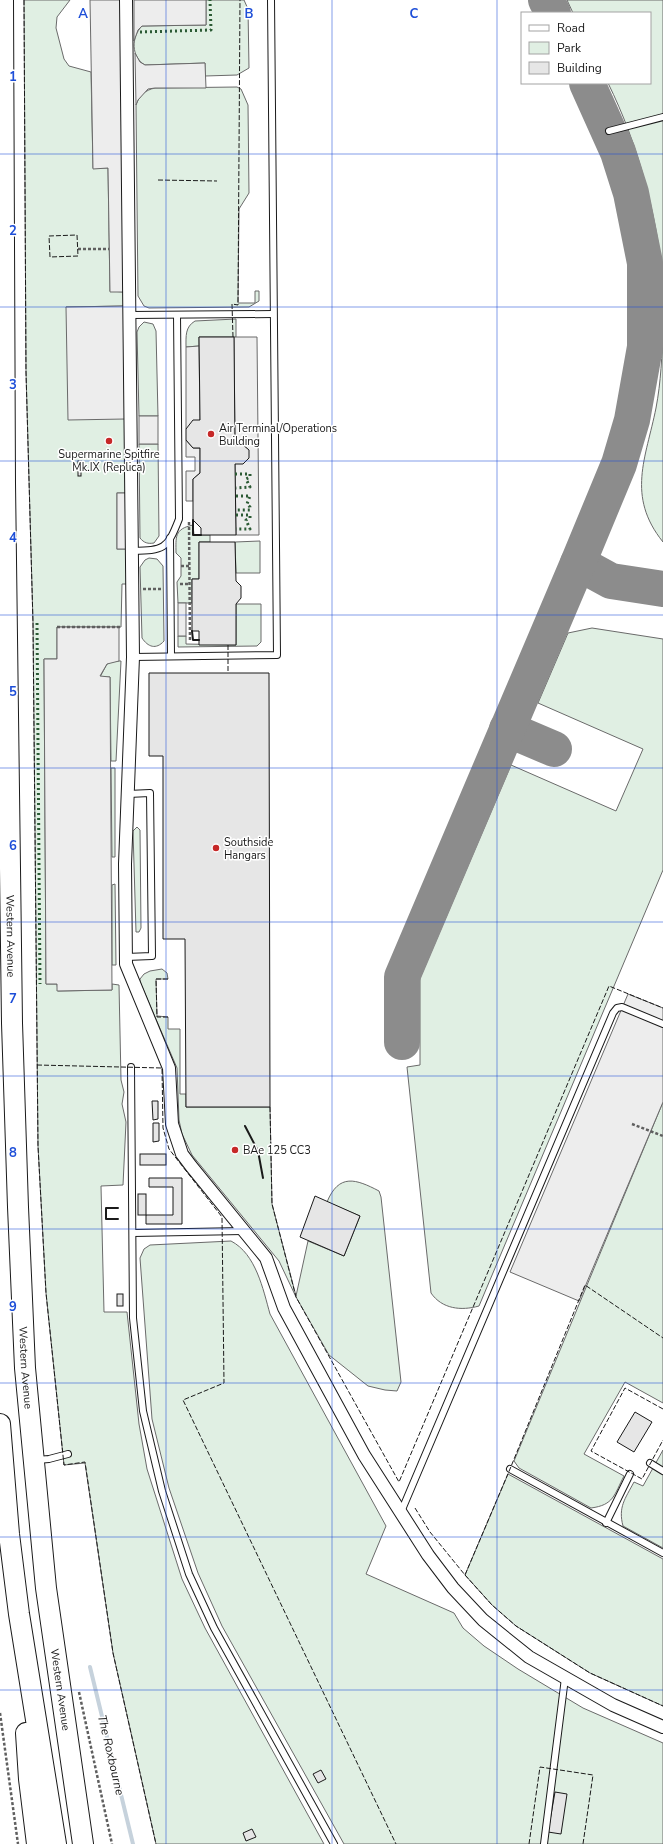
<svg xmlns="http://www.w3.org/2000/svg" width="663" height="1844" font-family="'Nunito Sans',sans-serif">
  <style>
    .green { fill: #e0efe3; stroke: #6a6a6a }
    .parking { fill: #ededed; stroke: #6a6a6a }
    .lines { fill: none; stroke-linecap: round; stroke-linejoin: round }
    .stream { stroke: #c6d2dc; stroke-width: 4 }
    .taxiway { stroke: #8c8c8c; stroke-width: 36 }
    .building { fill: #e6e6e6; stroke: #1a1a1a }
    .service-casing { stroke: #1a1a1a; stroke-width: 8 }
    .minor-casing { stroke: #1a1a1a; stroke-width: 14 }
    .trunk-casing { stroke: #1a1a1a; stroke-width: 22 }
    .path { stroke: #5f5f5f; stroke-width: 2.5; stroke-dasharray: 3 2; stroke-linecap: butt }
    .service { stroke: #fff; stroke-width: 6 }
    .minor { stroke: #fff; stroke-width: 12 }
    .trunk { stroke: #fff; stroke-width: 20 }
    .hedge { stroke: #2b5a34; stroke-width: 3; stroke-dasharray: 2 3; stroke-linecap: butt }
    .fence { stroke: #1a1a1a; stroke-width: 1; stroke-dasharray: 5 2; stroke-linecap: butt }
    .wall { stroke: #1a1a1a; stroke-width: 2 }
    .grid { fill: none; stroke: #1d4ed8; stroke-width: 1; stroke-opacity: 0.55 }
    .poi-dot { fill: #c62828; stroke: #fff; stroke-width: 1.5 }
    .labels { text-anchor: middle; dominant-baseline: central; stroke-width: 3; stroke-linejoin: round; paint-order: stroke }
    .poi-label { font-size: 11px; fill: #1a1a1a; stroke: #fff; text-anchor: start }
    .street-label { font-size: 11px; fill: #1a1a1a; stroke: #fff }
    .water-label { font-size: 12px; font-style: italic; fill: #1a1a1a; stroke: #fff }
    .grid-label { font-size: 13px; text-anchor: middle; font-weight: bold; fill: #1d4ed8; stroke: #fff; stroke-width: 3; stroke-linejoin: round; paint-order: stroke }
  </style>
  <rect width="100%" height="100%" fill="#fff"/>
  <g class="green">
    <path d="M24,0H70L57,17L56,28L64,59L69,66L91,72L93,168H108L110,291L124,292V306L66,307L125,419L127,493H117V549H127L128,584H122L121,627H57V659H44L46,984H57L58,991L112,990V984L119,985L121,1080L124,1092L122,1104L126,1122L123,1185L101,1186L104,1312H127L139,1424L147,1469L182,1579L205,1628L324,1844H156L113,1653L85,1463L64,1465L46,1293L38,1146L33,623L26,372Z"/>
    <path d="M206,0H244L248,9L249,68L237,75L205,76V63L145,65C131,57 131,37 142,26L206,25Z"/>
    <path d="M567,0H663V279C656,212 638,144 608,83H650V13H573Z"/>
    <path d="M237,87L241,89L248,105L249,193L239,209L238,303H255V291H259V301L249,307L149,308L144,306L138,296L136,105C139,96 145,90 155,88Z"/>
    <path d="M236,319V337H199V346L186,347C186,336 185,327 195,321Z"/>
    <path d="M144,322L153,324L156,331L158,416H139L137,332L139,327Z"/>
    <path d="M663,329V542C626,496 646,458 656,408C661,382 662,355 663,329Z"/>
    <path d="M139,444H158L159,536L154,543C148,544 144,543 140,538Z"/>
    <path d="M193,525L194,535H210V542H199V579H192V603H178L177,582L181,576V558L176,553C176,537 174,529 193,525Z"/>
    <path d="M260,541V573H236L235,542Z"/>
    <path d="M149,558L157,559L163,566L164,641C156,650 148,647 142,638L140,567L145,560Z"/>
    <path d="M236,604H261V642L257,646L178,647V636H186V644L236,645Z"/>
    <path d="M592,628L663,639V870L479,1306C461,1311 442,1309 431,1293L407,1067L420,1065V978L511,765L616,811L643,749L538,703L568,633Z"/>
    <path d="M113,661H121L116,761H111L110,677H100L107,664Z"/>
    <path d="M111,768H115V857H112Z"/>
    <path d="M137,827L140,830L141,928L139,932H136L133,831Z"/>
    <path d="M115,884L116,965H112V885Z"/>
    <path d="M162,969L167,973L168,979H156L157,1016L168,1017V1029H180V1094H186V1107H270L272,1204L296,1296L308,1241L344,1256L360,1216L327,1202C339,1173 356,1179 379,1191L381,1197L401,1382L397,1391L385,1390L368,1386L329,1355L296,1297L279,1261L192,1155L182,1134L179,1120L177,1068L140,982V979L144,974L150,971Z"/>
    <path d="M663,1102V1403L625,1382L584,1454L624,1476C614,1495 614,1505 591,1508L519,1468L514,1461Z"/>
    <path d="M231,1241C256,1254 263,1289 270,1314L386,1526L366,1574L454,1613L463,1628L484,1646L518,1669L583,1708L663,1743V1844H344L222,1626L198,1573L169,1488L152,1419L140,1258L144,1249L150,1245Z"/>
    <path d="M663,1450V1548L623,1526C618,1507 625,1499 634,1482L643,1486Z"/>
    <path d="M508,1474L663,1559V1706L590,1673L516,1626L492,1605L465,1575Z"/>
  </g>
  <g class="parking">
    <path d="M90,0H126L130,292H110L108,168L93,169Z"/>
    <path d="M134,0H206V25L142,26L138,30L134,41Z"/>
    <path d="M135,53L140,62L145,65L205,63L206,88H155L148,89L138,100L136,105Z"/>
    <path d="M124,306L125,419L68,420L66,307Z"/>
    <path d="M234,337H257L259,535H236L235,464L249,450L243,445H235Z"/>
    <path d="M199,346L200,420L186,429V347Z"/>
    <rect x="139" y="416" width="19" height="28"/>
    <path d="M186,440L193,448H200V473L193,479V501H186V471H195V457H186Z"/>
    <rect x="117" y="493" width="15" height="56"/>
    <rect x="178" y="603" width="8" height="33"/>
    <path d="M57,627H119V661L107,664L100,676L110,677L112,990L57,991V984H46L44,659H57Z"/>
    <path d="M628,994L663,1008V1102L579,1301L510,1272Z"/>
  </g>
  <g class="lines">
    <path class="stream" d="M90,1667L133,1844"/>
    <g class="taxiway">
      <path d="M546,0L553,13"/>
      <path d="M578,563L611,581L663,589"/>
      <path d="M507,729L554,749"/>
      <path d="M402,1042V977L578,563L619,464L632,420L645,347V263L631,193L618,152L587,83"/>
    </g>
  </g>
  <g class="building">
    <path d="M199,337H234L235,445H243L249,450V458L243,464H235L236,535H201V528L193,520V479L200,473V448H193L186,440V429L193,420H200Z"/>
    <rect x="78" y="461" width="3" height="15"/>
    <path d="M199,542H235L236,581L241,586V598L236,604V645H199V631H192V579H199Z"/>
    <path d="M149,673H269L270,1107H186L185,939H163V756H149Z"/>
    <path d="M152,1101H158V1119L153,1120Z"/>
    <path d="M153,1123H159V1141L153,1142Z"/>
    <rect x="140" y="1154" width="26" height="11"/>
    <path d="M149,1178H182V1224H146V1215H173V1187H149Z"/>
    <rect x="138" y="1194" width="8" height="21"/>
    <path d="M315,1196L360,1216L344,1256L300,1237Z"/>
    <rect x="117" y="1294" width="6" height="12"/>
    <path d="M635,1412L652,1422L634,1452L617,1442Z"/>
    <path d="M321,1770L326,1779L318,1783L313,1774Z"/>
    <path d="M555,1792L567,1794L561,1834L548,1832Z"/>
    <path d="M252,1829L256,1837L246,1841L243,1833Z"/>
  </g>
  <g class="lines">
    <defs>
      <g id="service">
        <path d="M609,131L663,117"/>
        <path d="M130,315L273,314"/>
        <path d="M170,538L171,656"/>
        <path d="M132,551C164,550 167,550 179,519L177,315"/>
        <path d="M133,657L277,655L271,0"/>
        <path d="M126,957L152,956L150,793L128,794"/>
        <path d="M131,1067L133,1318L143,1411L162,1491L189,1574L214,1628L334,1844"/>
        <path d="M133,1233L243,1231"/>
        <path d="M37,1460L49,1459L68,1454"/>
        <path d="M650,1463L663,1471"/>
        <path d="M510,1469L663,1553"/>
        <path d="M401,1512L613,1013L617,1008L622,1007L663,1024"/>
        <path d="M606,1523L630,1474"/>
        <path d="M544,1844L565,1678"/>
      </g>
      <path id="minor" d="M126,0L133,657L125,864L126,964L169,1068L172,1124L182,1154L191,1166L266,1258L284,1308L364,1455L428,1555L453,1588L483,1620L529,1657L613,1705L663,1727"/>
      <g id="trunk">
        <path id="s1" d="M3,0L5,483L12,1023L18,1207L25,1368L46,1588L83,1844"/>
        <path d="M0,1424L9,1534L19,1614L56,1844"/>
        <path d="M26,1733L29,1779L37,1844"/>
      </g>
    </defs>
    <use href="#service" class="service-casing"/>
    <use href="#minor" class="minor-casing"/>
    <use href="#trunk" class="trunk-casing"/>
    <g class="path">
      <path d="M78,249H109"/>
      <path d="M189,522L190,641"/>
      <path d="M181,566H189"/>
      <path d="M180,584H189"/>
      <path d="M143,589H162"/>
      <path d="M57,627H121"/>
      <path d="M632,1124L663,1136"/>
      <path d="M79,1692L112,1844"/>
      <path d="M0,1713L18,1844"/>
    </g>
    <use href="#service" class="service"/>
    <use href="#minor" class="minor"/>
    <use href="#trunk" class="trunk"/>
    <g class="hedge">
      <path d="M140,32L211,30L210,0"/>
      <path d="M235,474H250V477L246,479L250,487L236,488"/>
      <path d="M236,496H250L247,504L250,507V510H236"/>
      <path d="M236,515H250V518L246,520L250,529H236"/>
      <path d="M37,623L40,984"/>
    </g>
    <g class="fence">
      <path d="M24,0L26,372L33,623L38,1146L46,1293L64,1465L85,1462L113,1653L156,1844"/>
      <path d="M158,180L217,181"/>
      <path d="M77,235L78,256L50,257L49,236Z"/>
      <path d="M233,337L232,304L238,305V303L240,0"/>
      <path d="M228,645V673"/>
      <path d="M168,979H156L157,1017H168"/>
      <path d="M37,1065L162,1068L163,1128L169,1149L222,1217L224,1383L183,1400L396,1844"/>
      <path d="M270,1107L272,1204L296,1297L399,1482L609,986L663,1008"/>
      <path d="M663,1409L625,1388L591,1451L642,1479L663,1440"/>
      <path d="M415,1508L430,1532L465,1575L510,1469L585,1285L663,1338"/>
      <path d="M465,1575L492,1605L516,1626L590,1673L663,1706"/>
      <path d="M529,1844L540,1767L593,1775L583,1844"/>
    </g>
    <g class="wall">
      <path d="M193,520V535H201"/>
      <path d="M192,631L193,640H199"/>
      <path d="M245,1126L258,1151L263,1178"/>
      <path d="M118,1208H106V1219H118"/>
    </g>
  </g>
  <path class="grid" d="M166,0V1844M332,0V1844M497,0V1844M0,154H663M0,307H663M0,461H663M0,615H663M0,768H663M0,922H663M0,1076H663M0,1229H663M0,1383H663M0,1537H663M0,1690H663"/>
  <g class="poi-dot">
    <circle cx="211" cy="434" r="4"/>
    <circle cx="109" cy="441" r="4"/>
    <circle cx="216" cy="848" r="4"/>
    <circle cx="235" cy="1150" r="4"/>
  </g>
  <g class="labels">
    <g class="poi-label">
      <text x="219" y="428">Air Terminal/Operations<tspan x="219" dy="13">Building</tspan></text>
      <text x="109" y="454" text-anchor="middle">Supermarine Spitfire<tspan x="109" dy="13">Mk.IX (Replica)</tspan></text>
      <text x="224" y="842">Southside<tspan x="224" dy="13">Hangars</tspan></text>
      <text x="243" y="1150">BAe 125 CC3</text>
    </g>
    <g class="street-label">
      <text stroke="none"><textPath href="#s1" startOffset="936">Western Avenue</textPath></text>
      <text stroke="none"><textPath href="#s1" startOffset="1368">Western Avenue</textPath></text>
      <text stroke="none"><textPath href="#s1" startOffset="1692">Western Avenue</textPath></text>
    </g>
    <g class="water-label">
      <text transform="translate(111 1755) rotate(77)">The Roxbourne</text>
    </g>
  </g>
  <g class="grid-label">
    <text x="83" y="18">A</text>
    <text x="249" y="18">B</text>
    <text x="414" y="18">C</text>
    <text x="13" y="81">1</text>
    <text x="13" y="235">2</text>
    <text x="13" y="389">3</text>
    <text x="13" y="542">4</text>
    <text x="13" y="696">5</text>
    <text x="13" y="850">6</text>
    <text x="13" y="1003">7</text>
    <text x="13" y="1157">8</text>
    <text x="13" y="1311">9</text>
  </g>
  <rect x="521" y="12" width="130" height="72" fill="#ffffff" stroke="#a3a3a3"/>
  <rect x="529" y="25" width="20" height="6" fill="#ffffff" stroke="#a3a3a3"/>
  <text x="557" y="32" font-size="12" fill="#1a1a1a">Road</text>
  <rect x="529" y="42" width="20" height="12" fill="#e0efe3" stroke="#a3a3a3"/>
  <text x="557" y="52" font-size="12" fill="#1a1a1a">Park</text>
  <rect x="529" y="62" width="20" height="12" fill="#e6e6e6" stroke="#a3a3a3"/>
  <text x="557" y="72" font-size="12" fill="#1a1a1a">Building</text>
</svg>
